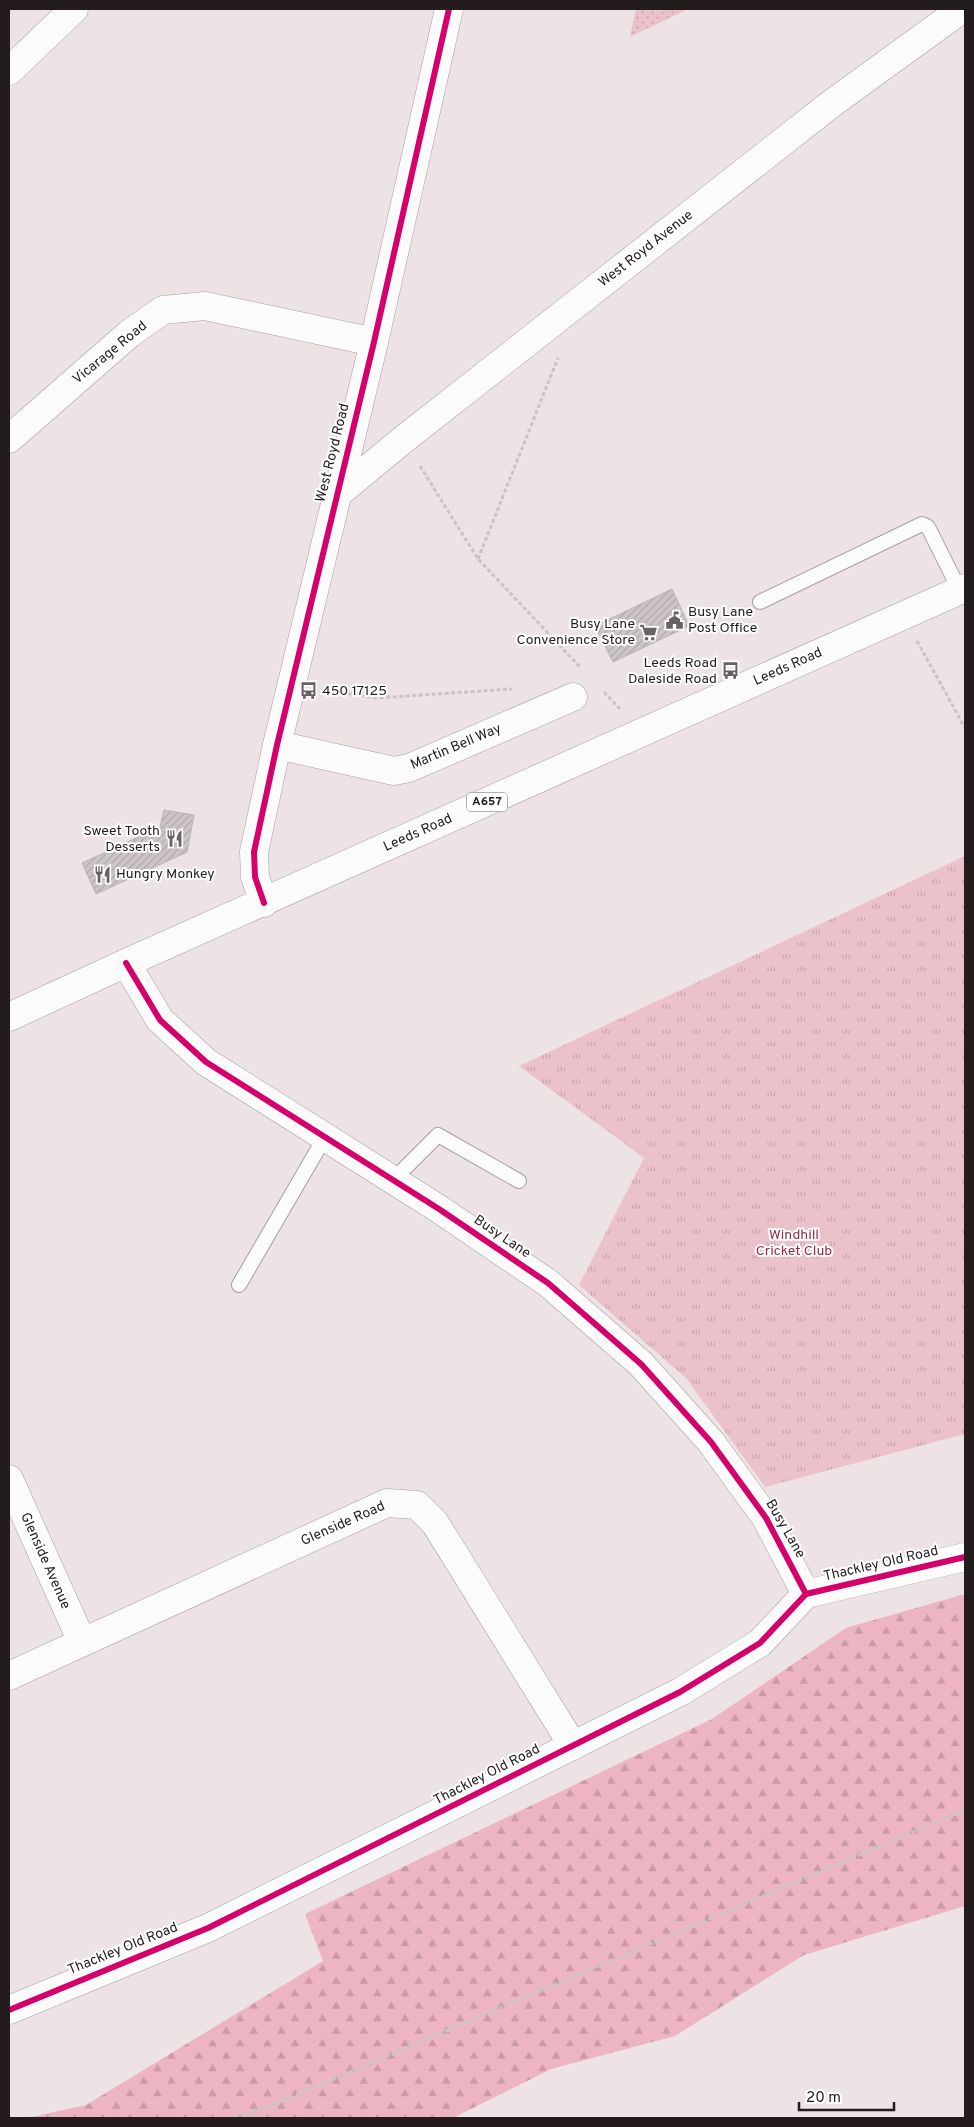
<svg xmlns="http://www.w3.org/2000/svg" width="974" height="2127" font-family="Overpass,sans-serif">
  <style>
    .grass { fill: url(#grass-dots) }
    .forest { fill: url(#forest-firs) }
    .park { fill: url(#park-tufts) }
    .building { fill: url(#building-hatch); stroke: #bcb3b4 }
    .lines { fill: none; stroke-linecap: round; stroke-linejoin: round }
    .lane-casing { stroke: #a79fa0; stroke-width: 16 }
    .street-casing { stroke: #a79fa0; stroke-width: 29 }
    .secondary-casing { stroke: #a79fa0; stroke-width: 29 }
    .primary-casing { stroke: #a79fa0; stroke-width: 29 }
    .path { stroke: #c8c5c5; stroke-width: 3; stroke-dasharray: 4 2.5; stroke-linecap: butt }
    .lane { stroke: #fcfbfb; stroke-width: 14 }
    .street { stroke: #fcfbfb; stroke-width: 28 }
    .secondary { stroke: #fcfbfb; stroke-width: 28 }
    .primary { stroke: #fcfbfb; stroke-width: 28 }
    .cycleway-casing { stroke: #fff; stroke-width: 9 }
    .cycleway { stroke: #d6006c; stroke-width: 6 }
    .labels { text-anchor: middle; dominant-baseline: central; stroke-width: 4; stroke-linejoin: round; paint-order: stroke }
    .shield { fill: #fff; stroke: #655f60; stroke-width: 1 }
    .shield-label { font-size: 12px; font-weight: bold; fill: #231b1c }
    .street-label { font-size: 14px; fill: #231b1c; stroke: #fff }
    .poi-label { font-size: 14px; fill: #231b1c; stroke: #fff; text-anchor: start }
    .park-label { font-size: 14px; fill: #93294a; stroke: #fff }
  </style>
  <defs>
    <pattern id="grass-dots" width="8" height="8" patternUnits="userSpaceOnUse" patternTransform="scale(1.25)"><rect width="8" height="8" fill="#ebc2ca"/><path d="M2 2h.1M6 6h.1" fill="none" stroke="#c9a6ad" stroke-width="1.8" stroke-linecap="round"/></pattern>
    <pattern id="forest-firs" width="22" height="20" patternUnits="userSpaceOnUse" patternTransform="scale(1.25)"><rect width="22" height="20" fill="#edb5c1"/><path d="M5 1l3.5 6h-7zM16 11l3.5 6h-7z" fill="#cb9ba5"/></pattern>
    <pattern id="park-tufts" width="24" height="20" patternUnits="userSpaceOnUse" patternTransform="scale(1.25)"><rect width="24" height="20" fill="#ebc2ca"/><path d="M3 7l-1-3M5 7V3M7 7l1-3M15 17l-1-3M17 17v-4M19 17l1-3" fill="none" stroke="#c9a6ad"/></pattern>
    <pattern id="building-hatch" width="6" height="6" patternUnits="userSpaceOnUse" patternTransform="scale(1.25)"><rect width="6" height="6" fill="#cdc4c5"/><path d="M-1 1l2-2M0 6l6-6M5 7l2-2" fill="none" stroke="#b0a8a9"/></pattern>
  </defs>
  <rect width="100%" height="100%" fill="#ede2e4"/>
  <path class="grass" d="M636,9H688L630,37Z"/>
  <path class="forest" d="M965,1594V1906L804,1955L675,2036L551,2069L453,2118H27L86,2105L323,1961L305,1914L712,1719L846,1628Z"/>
  <path class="park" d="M965,856V1434L765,1487L686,1378L579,1285L644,1158L519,1066Z"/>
  <g class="building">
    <path d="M672,589L689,626L613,662L595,626Z"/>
    <path d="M164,810L194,815L187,852L96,894L82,863L160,827Z"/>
  </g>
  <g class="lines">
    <defs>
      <g id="lane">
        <path d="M760,602L922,524L928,527L960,591"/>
        <path d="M393,1180L438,1135L519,1181"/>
        <path d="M239,1285L325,1137"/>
      </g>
      <g id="street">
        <path d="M9,71L74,9"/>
        <path d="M9,439L129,334L163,310L205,306L374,342"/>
        <path d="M335,496L404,439L831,104L962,9"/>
        <path d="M277,745L394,771L409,768L573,697"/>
        <path d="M264,903L255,877L254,852L277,745L374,342L449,9"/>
        <path d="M126,963L160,1020L206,1062L439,1209L548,1283L641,1364L711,1442L766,1518L806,1594"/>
        <path d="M9,1479L82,1642"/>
        <path d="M9,1676L387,1503L417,1505L435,1523L573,1746"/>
      </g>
      <path id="secondary" d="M9,2010L208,1928L680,1692L760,1643L806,1594L965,1557"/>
      <path id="primary" d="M9,1017L126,963L965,588"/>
    </defs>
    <use href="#lane" class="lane-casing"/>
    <use href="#street" class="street-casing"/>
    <use href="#secondary" class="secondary-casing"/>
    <use href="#primary" class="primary-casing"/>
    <g class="path">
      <path d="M420,466L478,559L580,667"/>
      <path d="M478,559L558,358"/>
      <path d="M917,641L965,728"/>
      <path d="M322,689L376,698L512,689"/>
      <path d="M604,692L620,709"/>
      <path d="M235,2118L282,2101L965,1810"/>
    </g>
    <use href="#lane" class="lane"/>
    <use href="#street" class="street"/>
    <use href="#secondary" class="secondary"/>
    <use href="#primary" class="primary"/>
    <defs>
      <g id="cycleway">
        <path d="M264,903L255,877L254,852L277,745L374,342L449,9"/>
        <path d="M126,963L160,1020L206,1062L439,1209L548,1283L641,1364L711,1442L766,1518L806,1594"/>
        <path d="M9,2010L208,1928L680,1692L760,1643L806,1594L965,1557"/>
      </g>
    </defs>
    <use href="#cycleway" class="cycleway-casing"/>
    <use href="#cycleway" class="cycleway"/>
  </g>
  <defs>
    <symbol id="civic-bare" viewBox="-9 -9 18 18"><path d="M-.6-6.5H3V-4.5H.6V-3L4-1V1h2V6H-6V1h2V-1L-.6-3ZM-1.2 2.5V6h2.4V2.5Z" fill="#6a6162" stroke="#fff" stroke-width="2.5" paint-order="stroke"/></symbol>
    <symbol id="supermarket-bare" viewBox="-9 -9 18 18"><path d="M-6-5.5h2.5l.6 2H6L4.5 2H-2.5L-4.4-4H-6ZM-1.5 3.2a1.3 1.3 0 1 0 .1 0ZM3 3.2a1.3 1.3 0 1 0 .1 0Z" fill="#6a6162" stroke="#fff" stroke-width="2.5" paint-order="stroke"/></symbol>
    <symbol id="bus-bare" viewBox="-9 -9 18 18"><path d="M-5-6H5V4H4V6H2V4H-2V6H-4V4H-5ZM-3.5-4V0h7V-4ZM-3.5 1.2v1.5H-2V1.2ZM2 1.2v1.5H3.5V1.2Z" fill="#6a6162" stroke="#fff" stroke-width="2.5" paint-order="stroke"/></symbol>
    <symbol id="restaurant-bare" viewBox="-9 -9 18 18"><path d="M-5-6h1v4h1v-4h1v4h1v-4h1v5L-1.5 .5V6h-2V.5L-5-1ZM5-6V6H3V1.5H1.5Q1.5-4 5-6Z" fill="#6a6162" stroke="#fff" stroke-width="2.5" paint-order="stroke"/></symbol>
  </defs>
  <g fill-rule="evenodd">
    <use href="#civic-bare" x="662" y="608" width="25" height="25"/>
    <use href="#supermarket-bare" x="636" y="620" width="25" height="25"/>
    <use href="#bus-bare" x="718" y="658" width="25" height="25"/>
    <use href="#bus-bare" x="296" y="678" width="25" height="25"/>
    <use href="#restaurant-bare" x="162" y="826" width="25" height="25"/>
    <use href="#restaurant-bare" x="90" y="862" width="25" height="25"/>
  </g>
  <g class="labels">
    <rect class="shield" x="467" y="792.5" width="40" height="19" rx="4"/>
    <g class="shield-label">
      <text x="487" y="802">A657</text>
    </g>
    <g class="street-label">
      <text transform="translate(646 249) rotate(-38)">West Royd Avenue</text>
      <text transform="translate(110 353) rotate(-39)">Vicarage Road</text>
      <text transform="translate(333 453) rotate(-76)">West Royd Road</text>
      <text transform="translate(788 667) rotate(-24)">Leeds Road</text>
      <text transform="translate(456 747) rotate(-23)">Martin Bell Way</text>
      <text transform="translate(418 833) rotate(-24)">Leeds Road</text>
      <text transform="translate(502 1237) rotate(34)">Busy Lane</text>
      <text transform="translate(343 1524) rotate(-24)">Glenside Road</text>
      <text transform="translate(785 1529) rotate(60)">Busy Lane</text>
      <text transform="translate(45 1561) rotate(66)">Glenside Avenue</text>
      <text transform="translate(881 1564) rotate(-13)">Thackley Old Road</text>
      <text transform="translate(487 1775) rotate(-27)">Thackley Old Road</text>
      <text transform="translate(123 1949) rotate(-22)">Thackley Old Road</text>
    </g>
    <g class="poi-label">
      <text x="688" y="612">Busy Lane<tspan x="688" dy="16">Post Office</tspan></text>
      <text x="635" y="624" text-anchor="end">Busy Lane<tspan x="635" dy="16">Convenience Store</tspan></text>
      <text x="717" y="663" text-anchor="end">Leeds Road<tspan x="717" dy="16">Daleside Road</tspan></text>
      <text x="322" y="691">450 17125</text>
      <text x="160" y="831" text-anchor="end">Sweet Tooth<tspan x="160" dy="16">Desserts</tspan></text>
      <text x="116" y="874">Hungry Monkey</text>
    </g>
    <g class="park-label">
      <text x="794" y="1235">Windhill<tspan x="794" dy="16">Cricket Club</tspan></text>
    </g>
  </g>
  <rect width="974" height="2127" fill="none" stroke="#231b1c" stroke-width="20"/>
  <path d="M799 2102v8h95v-8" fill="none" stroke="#231b1c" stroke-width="2.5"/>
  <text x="806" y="2102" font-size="15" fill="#231b1c" stroke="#ffffff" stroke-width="4" paint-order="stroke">20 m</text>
</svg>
